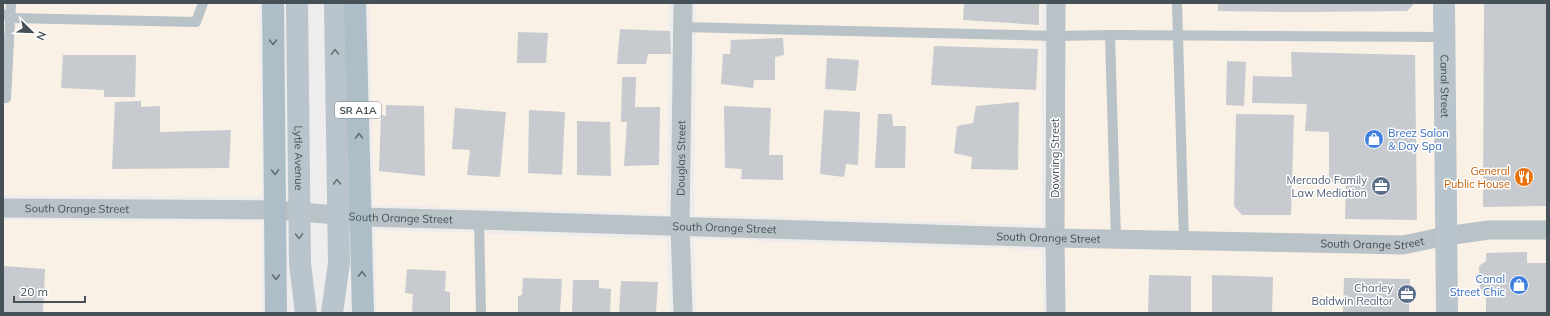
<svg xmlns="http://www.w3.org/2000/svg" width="1550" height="316" font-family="Mulish,sans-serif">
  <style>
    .commercial { fill: #f9f1e5 }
    .building { fill: #c7cace }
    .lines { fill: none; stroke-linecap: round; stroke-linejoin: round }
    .lane { stroke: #b8c2c7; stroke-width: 10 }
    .street { stroke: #b8c2c7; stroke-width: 19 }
    .secondary { stroke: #b9c4cc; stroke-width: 22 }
    .primary { stroke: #aebec8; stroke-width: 22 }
    .oneway { stroke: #606c73 }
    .oneway2 { stroke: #68747a }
    .labels { text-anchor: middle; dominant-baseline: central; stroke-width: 3; stroke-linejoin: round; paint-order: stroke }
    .shield { fill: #fff; stroke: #7e8589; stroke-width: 1 }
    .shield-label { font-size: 10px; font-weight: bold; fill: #465157 }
    .street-label { font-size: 11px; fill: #465157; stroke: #fff }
    .shop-label { font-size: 11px; fill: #366cbe; stroke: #fff; text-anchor: start }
    .food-label { font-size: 11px; fill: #c56008; stroke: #fff; text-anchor: end }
    .service-label { font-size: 11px; fill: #4e5e75; stroke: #fff; text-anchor: end }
  </style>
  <rect width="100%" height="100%" fill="#eeecec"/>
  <g class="commercial">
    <path d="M3,3H259L262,197L3,195Z"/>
    <path d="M369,3H669L667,214L374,205Z"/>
    <path d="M696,3H1042V225L694,215Z"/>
    <rect x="1056" y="3" width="491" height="310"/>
    <path d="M3,220L262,222V313H3Z"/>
    <path d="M375,230L667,239L669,313H376Z"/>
    <path d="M694,239L1042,250L1043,313H696Z"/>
  </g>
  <g class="building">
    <path d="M964,3H1039V25L963,20Z"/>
    <path d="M1218,3H1413V5L1407,11L1301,12L1218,11Z"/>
    <path d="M1484,3H1547V206L1483,207Z"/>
    <path d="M620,29L670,31L671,54H648L646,64H617Z"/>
    <path d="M518,32L548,33L546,63H517Z"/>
    <path d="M783,38L784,55L775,57V80H754L753,88L721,84L723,54H730L731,40Z"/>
    <path d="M934,46L1038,49L1036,90L931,85Z"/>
    <path d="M1291,52L1415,55L1417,220L1345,219L1346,183L1329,182V132L1305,131L1307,104L1252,103L1253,76L1292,77Z"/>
    <path d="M63,55H136L135,97H104V90L61,88Z"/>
    <path d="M827,58L859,60L856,91L825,89Z"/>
    <path d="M1227,61L1246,62L1244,106L1226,105Z"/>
    <path d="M622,77H636L635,107H660L659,165L624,166L627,122H621Z"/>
    <path d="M141,101V107L160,106V132L231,130L229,168L112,169L115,102Z"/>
    <path d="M1019,102L1018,170L971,169L972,157L954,153L957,126L973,123L976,106Z"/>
    <path d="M386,105L424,106L425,176L379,171L381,115L386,116Z"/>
    <path d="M724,106L771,108L769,155H783V180L741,179L742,169L725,168Z"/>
    <path d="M455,108L506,112L500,177L467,175L470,150L452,149Z"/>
    <path d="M529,110L565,112L562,175L528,173Z"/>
    <path d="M824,110L860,112L858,165L846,164L844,177L820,174Z"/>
    <path d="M878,114H892L893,126H906L905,168H875Z"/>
    <path d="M1236,114L1294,115L1291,215H1242L1234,206Z"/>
    <path d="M577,121L610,122L611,176L577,175Z"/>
    <path d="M1527,252V263H1547V313H1486V297L1480,290L1479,266L1486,261V253Z"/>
    <path d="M3,266L45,269L43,313H3Z"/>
    <path d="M407,269L446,271L445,291L450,292V313H412L413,294L405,293Z"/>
    <path d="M1149,275L1191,276V313H1148Z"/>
    <path d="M1212,275L1273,277L1272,313H1212Z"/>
    <path d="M523,278L562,279L560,313H518V296L522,295Z"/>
    <path d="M1344,278L1410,279L1409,313H1343Z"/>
    <path d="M573,280H599V288L611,289L610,313H572Z"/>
    <path d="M621,281L658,282L656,313H619Z"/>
  </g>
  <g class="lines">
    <g class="lane">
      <path d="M1177,3L1184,241"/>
      <path d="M3,14L10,18L196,22L203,3"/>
      <path d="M682,27L1056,36L1110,35L1116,239"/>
      <path d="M1110,35L1445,37"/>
      <path d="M3,98H6L11,3"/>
      <path d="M479,220L481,313"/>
    </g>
    <g class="street">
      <path d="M1056,3L1055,238L1056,313"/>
      <path id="s1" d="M3,208L275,210L361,217L479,220L1055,238L1403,245L1446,236L1489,230H1547"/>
      <path id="s2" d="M683,313L680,227L683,3"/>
    </g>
    <g class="secondary">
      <path id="s3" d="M297,3L300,264L306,313"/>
      <path id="s4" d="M1444,3L1447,313"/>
      <path d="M332,313L339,263L335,3"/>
    </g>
    <g class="primary">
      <path d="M273,3L276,313"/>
      <path d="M355,3L363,313"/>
    </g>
  </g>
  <defs><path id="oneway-chevron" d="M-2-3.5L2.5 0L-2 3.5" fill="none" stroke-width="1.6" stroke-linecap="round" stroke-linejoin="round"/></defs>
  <g class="oneway">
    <use href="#oneway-chevron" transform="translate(273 42) rotate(89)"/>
    <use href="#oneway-chevron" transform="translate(359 136) rotate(-91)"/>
    <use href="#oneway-chevron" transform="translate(275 172) rotate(89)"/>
    <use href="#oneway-chevron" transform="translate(362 274) rotate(-91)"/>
    <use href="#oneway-chevron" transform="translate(276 277) rotate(90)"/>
  </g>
  <g class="oneway2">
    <use href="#oneway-chevron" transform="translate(335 52) rotate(-91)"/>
    <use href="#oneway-chevron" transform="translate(337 182) rotate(-91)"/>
    <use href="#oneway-chevron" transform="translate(299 236) rotate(89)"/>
  </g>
  <defs>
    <symbol id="shop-disc" viewBox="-11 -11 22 22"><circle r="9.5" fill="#3f7fe0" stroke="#fff"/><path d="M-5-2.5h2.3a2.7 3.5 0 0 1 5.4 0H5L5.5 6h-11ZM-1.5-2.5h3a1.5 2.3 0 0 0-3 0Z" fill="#fff"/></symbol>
    <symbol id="restaurant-disc" viewBox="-11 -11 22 22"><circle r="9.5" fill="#e8710a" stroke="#fff"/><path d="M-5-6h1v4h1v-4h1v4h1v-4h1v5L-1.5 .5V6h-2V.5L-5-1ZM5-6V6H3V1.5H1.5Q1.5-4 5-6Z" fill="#fff"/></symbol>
    <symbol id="office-disc" viewBox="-11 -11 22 22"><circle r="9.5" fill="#5c6f8a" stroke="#fff"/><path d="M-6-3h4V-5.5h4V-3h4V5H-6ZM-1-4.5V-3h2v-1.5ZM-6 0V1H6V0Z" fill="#fff"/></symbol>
  </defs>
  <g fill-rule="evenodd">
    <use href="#shop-disc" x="1363" y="128" width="22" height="22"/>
    <use href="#restaurant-disc" x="1513" y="166" width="22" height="22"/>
    <use href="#office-disc" x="1370" y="175" width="22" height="22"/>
    <use href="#shop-disc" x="1508" y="274" width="22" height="22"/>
    <use href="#office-disc" x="1396" y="283" width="22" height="22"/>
  </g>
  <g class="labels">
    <rect class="shield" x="335" y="102" width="46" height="16" rx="3"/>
    <g class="shield-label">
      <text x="358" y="110">SR A1A</text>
    </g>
    <g class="street-label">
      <text stroke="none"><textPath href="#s4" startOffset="83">Canal Street</textPath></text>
      <text stroke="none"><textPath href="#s3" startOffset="155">Lytle Avenue</textPath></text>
      <text stroke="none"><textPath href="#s2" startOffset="155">Douglas Street</textPath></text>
      <text transform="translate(1055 158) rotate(-90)">Downing Street</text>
      <text stroke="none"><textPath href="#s1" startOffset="74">South Orange Street</textPath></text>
      <text stroke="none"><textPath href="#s1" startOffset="398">South Orange Street</textPath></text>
      <text stroke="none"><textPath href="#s1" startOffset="722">South Orange Street</textPath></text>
      <text stroke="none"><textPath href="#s1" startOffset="1046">South Orange Street</textPath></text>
      <text stroke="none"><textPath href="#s1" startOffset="1370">South Orange Street</textPath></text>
    </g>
    <g class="shop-label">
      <text x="1388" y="133">Breez Salon<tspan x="1388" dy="13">&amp; Day Spa</tspan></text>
      <text x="1505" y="279" text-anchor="end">Canal<tspan x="1505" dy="13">Street Chic</tspan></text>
    </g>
    <g class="food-label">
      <text x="1510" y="171">General<tspan x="1510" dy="13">Public House</tspan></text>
    </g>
    <g class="service-label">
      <text x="1367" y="180">Mercado Family<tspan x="1367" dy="13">Law Mediation</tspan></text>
      <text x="1393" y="288">Charley<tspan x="1393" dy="13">Baldwin Realtor</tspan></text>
    </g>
  </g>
  <rect width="1550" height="316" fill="none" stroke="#465157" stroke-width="8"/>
  <g transform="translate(32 32) rotate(113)" stroke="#ffffff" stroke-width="3" paint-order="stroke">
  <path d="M0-3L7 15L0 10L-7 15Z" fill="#465157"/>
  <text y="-6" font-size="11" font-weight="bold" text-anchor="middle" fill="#465157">N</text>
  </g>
  <path d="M14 296v6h71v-6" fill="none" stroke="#465157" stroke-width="2"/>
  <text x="20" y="296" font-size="12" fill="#465157" stroke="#ffffff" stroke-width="3" paint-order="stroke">20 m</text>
</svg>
